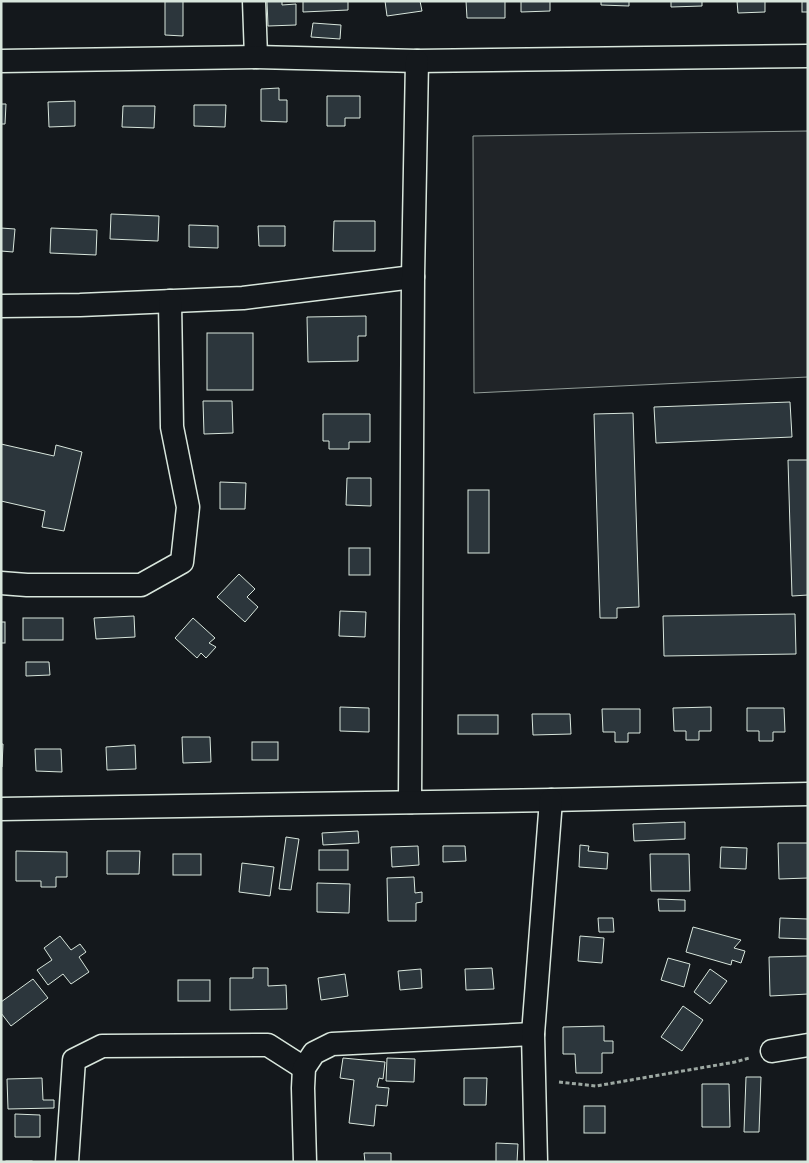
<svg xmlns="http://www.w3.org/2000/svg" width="809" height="1163" font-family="Cabin,sans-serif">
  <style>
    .green { fill: #202428; stroke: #939e99 }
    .building { fill: #2c363c; stroke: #d8e6dc }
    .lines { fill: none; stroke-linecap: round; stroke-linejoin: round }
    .minor-casing { stroke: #d8e6dc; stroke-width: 25 }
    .path { stroke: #9da8a2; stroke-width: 3; stroke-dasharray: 4 2.5; stroke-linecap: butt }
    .minor { stroke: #14181c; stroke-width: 22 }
  </style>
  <rect width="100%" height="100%" fill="#14181c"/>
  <path class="green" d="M808,131V377L474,393L473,136Z"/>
  <g class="building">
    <path d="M165,1H183V36L165,35Z"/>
    <path d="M267,1H282V5L296,4V25L268,26Z"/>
    <path d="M303,1H348V10L303,12Z"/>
    <path d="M385,1H420L422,11L387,16Z"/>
    <path d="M466,1H505V18H467Z"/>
    <path d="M521,1H550V11L521,12Z"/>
    <path d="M601,1H629V6L601,5Z"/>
    <path d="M671,1H702V6L671,7Z"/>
    <path d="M737,1H765V12L738,13Z"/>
    <rect x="802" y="1" width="6" height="11"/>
    <path d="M313,23L341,25L340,39L311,37Z"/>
    <path d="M279,88V100H287V122L261,121V89Z"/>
    <path d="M327,96H360V118H345V126H327Z"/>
    <path d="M75,101V126L49,127L48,102Z"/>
    <path d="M1,104H6L5,124H1Z"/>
    <path d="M194,105H226L225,127L194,126Z"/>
    <path d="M123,106H155L154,128L122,127Z"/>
    <path d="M111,214L159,216L158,241L110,239Z"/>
    <path d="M334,221H375V251H333Z"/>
    <path d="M189,225L218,226V248L189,247Z"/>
    <path d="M258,226H285V246H259Z"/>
    <path d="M1,228L15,229L13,252L1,251Z"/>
    <path d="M51,228L97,230L96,255L50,253Z"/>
    <path d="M366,316V336H358V361L308,362L307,317Z"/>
    <rect x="207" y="333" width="46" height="57"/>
    <path d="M203,401H232L233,433L204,434Z"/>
    <path d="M790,402L792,437L656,443L654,407Z"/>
    <path d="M633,413L639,607L617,608V618H600L594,414Z"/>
    <path d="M323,414H370V442H349V449H329V441H323Z"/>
    <path d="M1,444L54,456L56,445L82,452L64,531L42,527L45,511L1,501Z"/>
    <path d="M788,460H808V595L792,596Z"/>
    <path d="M347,478H371V506L346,505Z"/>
    <path d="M220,482L246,483L245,509H220Z"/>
    <rect x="468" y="490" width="21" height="63"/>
    <rect x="349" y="548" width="21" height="27"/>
    <path d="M239,574L255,589L247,597L258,607L245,622L217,597Z"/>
    <path d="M340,611L366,612L365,637L339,636Z"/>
    <path d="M795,614L796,654L664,656L663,616Z"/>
    <path d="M134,616L135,637L96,639L94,618Z"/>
    <rect x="23" y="618" width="40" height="22"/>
    <path d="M193,618L215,638L209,643L216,647L206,658L201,653L197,658L175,638Z"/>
    <rect x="1" y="622" width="4" height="21"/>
    <path d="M26,662H49L50,675L26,676Z"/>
    <path d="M340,707L369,708V732L340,731Z"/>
    <path d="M711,707V731H699V740H686V731H674L673,708Z"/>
    <path d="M747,708H784L785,732H773V741H759V731H747Z"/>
    <path d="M602,709H640V733H628V742H615V732H603Z"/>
    <path d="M532,714H570L571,734L533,735Z"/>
    <rect x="458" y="715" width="40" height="19"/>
    <path d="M182,737H210L211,762L183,763Z"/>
    <rect x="252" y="742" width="26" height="18"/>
    <path d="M1,744H3L2,767H1Z"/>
    <path d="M135,745L136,769L107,770L106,747Z"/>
    <path d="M35,749H61L62,772L36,771Z"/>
    <path d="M685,822V839L634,841L633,824Z"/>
    <path d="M358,831L359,843L323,845L322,833Z"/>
    <path d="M286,837L299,839L291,890L279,889Z"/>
    <path d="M778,843H808V878L779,879Z"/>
    <path d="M580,845L589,846L588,851L608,853L607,869L579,867Z"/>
    <path d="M418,846L419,865L392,867L391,847Z"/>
    <path d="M443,846H465L466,861L443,862Z"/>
    <path d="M721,847L747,848L746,869L720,868Z"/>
    <rect x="319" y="850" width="29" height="20"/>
    <path d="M16,851L67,852V877H56V887H41V881H16Z"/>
    <path d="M107,851H140L139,874H107Z"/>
    <rect x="173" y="854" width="28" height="21"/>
    <path d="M650,854H689L690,891H651Z"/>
    <path d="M242,863L274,867L270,896L239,892Z"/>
    <path d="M414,877L415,893L422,892V902L416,903V921H388L387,878Z"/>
    <path d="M317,883L350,884L349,913L317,912Z"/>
    <path d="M658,899L685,900V911H659Z"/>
    <path d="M598,918H613L614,932H599Z"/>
    <path d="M780,918L808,919V939L779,938Z"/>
    <path d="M693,927L741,940L734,948L745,951L741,963L732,960L731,965L686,952Z"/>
    <path d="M60,936L71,950L80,944L86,952L79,957L89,972L71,984L63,974L48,985L37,970L52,960L44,948Z"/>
    <path d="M580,936L604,938L602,963L578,961Z"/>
    <path d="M808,956V994L770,996L769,957Z"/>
    <path d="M668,958L690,964L684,987L661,980Z"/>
    <path d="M253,968H268V986L286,985L287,1009L230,1010V978H253Z"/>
    <path d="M492,968L494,989L466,990L465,969Z"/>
    <path d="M421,969L422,988L400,990L398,971Z"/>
    <path d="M710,969L727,981L710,1004L694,992Z"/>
    <path d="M345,974L348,996L321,1000L318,978Z"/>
    <path d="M33,979L48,998L11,1026L1,1013V1002Z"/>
    <rect x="178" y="980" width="32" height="21"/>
    <path d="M683,1006L703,1020L682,1051L661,1037Z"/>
    <path d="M604,1026V1041H613V1053H602V1073H576L575,1054H563V1027Z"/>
    <path d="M343,1058L385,1062L383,1079L379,1078L377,1087L389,1088L387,1106L376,1105L374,1126L349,1123L354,1080L340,1078Z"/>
    <path d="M387,1058L415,1059L414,1082L386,1081Z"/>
    <path d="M746,1077H761L759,1132H744Z"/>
    <path d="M42,1078L43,1100H54V1108L8,1109L7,1079Z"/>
    <path d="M464,1078H487L486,1105H464Z"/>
    <path d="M702,1084H729L730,1127H702Z"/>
    <rect x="584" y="1106" width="21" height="27"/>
    <path d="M15,1114L40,1115V1137H15Z"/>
    <path d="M496,1143L518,1144L517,1162H496Z"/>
    <path d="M364,1153H391V1162H365Z"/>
    <rect x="6" y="1161" width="26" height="1"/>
  </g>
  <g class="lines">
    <defs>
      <g id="minor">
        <path d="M254,1L256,57"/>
        <path d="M1,61L256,57L417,61L808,56"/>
        <path d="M1,306L80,305L243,298L413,277"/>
        <path d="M1,583L27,585H141L182,562L188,507L172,427L170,301"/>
        <path d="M410,802L413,277L417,61"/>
        <path d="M1,809L551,800L808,794"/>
        <path d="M772,1051L808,1045"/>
        <path d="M67,1162L74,1060L102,1046L268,1045L304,1068"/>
        <path d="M305,1162L303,1088L304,1068L314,1053L332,1044L533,1034"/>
        <path d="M536,1162L533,1034L551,800"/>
      </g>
    </defs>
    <use href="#minor" class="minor-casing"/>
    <path class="path" d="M559,1082L596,1086L735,1062L749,1058"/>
    <use href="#minor" class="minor"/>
  </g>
  <rect width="809" height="1163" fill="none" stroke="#d8e6dc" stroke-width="5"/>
</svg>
